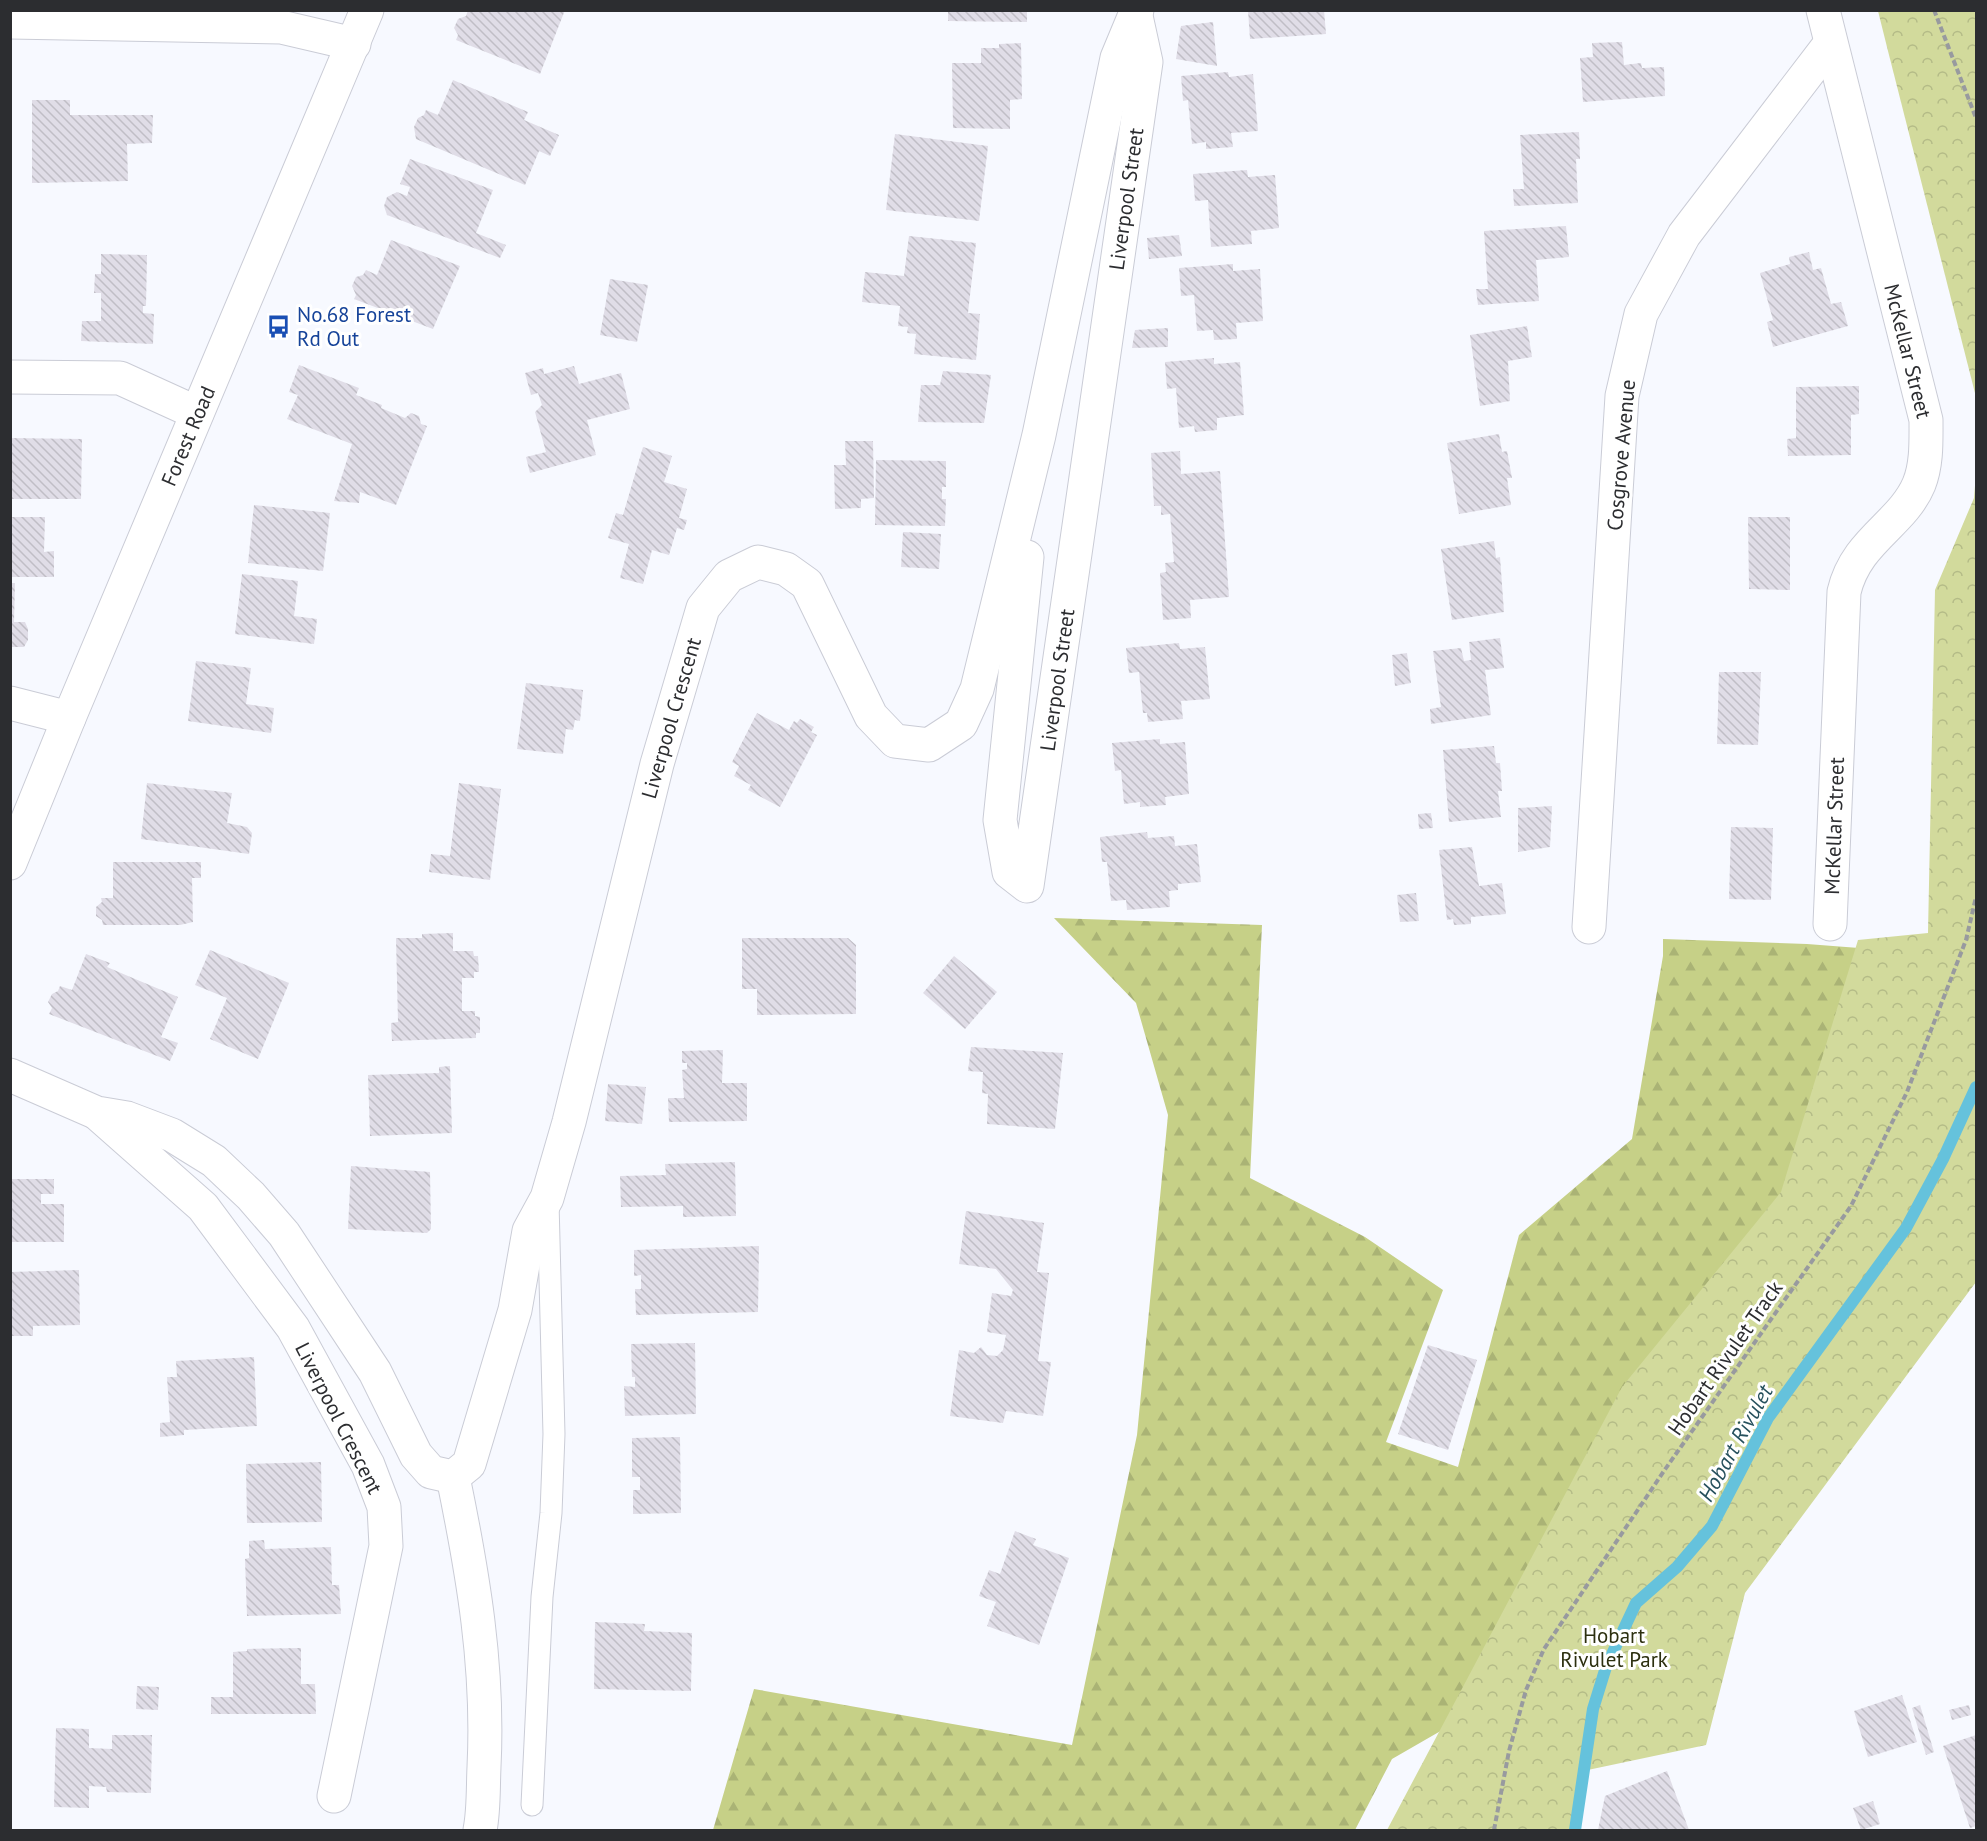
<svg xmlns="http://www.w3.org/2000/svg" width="1987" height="1841" font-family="'PT Sans',sans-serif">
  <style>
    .forest { fill: url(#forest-firs) }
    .park { fill: url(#park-crowns) }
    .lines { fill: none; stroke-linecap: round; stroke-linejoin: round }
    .stream { stroke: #65c2dc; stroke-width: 12 }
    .building { fill: url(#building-back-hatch) }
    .service-casing { stroke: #caccd6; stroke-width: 23 }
    .minor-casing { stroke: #caccd6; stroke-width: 35 }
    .path { stroke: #989a9f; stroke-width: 4; stroke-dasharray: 6 3; stroke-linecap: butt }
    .service { stroke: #fff; stroke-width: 21 }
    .minor { stroke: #fff; stroke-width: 33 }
    .labels { text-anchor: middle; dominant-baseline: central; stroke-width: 6; stroke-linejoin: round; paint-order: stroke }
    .street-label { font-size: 21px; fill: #2c2d30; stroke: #fff }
    .transit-label { font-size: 21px; fill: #164399; stroke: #fff; text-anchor: start }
    .park-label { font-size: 21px; fill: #2d3010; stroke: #fff }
    .water-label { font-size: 22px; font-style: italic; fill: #27515d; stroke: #fff }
  </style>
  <defs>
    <pattern id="forest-firs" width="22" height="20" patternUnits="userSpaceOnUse" patternTransform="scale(1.5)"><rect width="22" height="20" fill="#c6d087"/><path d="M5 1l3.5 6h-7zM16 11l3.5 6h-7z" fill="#aab375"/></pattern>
    <pattern id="park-crowns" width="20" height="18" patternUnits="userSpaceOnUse" patternTransform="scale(1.5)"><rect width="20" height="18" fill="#d2da9c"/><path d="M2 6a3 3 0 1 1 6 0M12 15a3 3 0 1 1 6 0" fill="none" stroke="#b4bb87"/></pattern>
    <pattern id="building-back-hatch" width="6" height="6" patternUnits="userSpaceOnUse" patternTransform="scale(1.5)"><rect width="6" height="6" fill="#e0dde7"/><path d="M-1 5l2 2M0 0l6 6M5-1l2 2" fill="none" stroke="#c0bec6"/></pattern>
  </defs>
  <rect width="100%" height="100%" fill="#f7f9ff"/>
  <path class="forest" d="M1054,918L1262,925L1250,1178L1365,1237L1443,1290L1386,1442L1458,1467L1519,1235L1632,1139L1663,956V939L1807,944L1924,953L1484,1706L1392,1759L1355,1830H713L754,1689L1072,1745L1137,1435L1168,1115L1136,1003Z"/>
  <g class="park">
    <path d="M1878,11H1976V397L1888,51Z"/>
    <path d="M1976,473V1282L1745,1593L1706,1745L1583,1771L1575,1830H1387L1622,1387L1781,1192L1858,940L1928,933L1935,590L1974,498Z"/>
  </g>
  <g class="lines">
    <path class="stream" d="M1575,1830L1593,1709L1606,1667L1636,1603L1677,1567L1712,1526L1768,1418L1906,1228L1943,1159L1976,1087"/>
  </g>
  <g class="building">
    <path d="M468,10H565L540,74L456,40L458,35L454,28L458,19L466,16Z"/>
    <path d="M948,10H1027V22L948,21Z"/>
    <path d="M1248,10H1324L1326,34L1250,39Z"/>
    <path d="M1213,22L1217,66L1176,59L1181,26Z"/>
    <path d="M1622,42L1624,65L1641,63L1642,68L1664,67L1665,96L1583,102L1580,58L1593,57L1592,43Z"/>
    <path d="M1021,43L1022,99L1010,100V129L953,128L952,63H981V48H999V44Z"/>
    <path d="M1228,72L1229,77L1253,74L1258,131L1231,133L1233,147L1206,149V142L1192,144L1188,100L1183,101L1181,76Z"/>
    <path d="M453,80L528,112L524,120L559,135L550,156L539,151L525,185L416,139L414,127L418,118L424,115L426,110L438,115Z"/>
    <path d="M32,100H70V115H153L152,143L127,144L128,181L32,183Z"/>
    <path d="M1579,132L1580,159H1576L1578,203L1514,206L1513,189H1524L1520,135Z"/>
    <path d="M895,134L988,146L979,221L886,210Z"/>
    <path d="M410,159L493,190L476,233L506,245L500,258L387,215L384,206L387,197L397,192L407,196L410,187L400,184Z"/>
    <path d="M1247,170L1248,177L1275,175L1279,228L1251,231L1252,244L1211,247L1208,200L1195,201L1193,174Z"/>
    <path d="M1566,226L1569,257L1536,260L1539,301L1478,305L1476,289H1488L1484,231Z"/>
    <path d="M1179,235L1182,256L1149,259L1147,238Z"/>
    <path d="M909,236L976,243L968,313L980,314L976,360L914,354L916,334L907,333L908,327L898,326L900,306L862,302L865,272L904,276Z"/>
    <path d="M391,240L460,266L433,329L354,299L356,295L352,286L356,277L363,275L366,270L377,275Z"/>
    <path d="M1809,252L1813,270L1821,268L1831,304L1841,302L1848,326L1773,347L1767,322L1773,320L1760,273L1790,264L1789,257Z"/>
    <path d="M101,254L147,255L146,306H143V313L154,314L153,344L81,341L82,321H101V293H94L95,274H101Z"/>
    <path d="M1233,264V271L1260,269L1263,321L1236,323L1237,339L1214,340L1213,330L1197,331L1194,295L1181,296L1179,268Z"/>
    <path d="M610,279L648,285L637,342L600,335Z"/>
    <path d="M1527,326L1532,357L1508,361L1510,401L1480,406L1470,335Z"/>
    <path d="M1168,328V347L1132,348L1135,330Z"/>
    <path d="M1214,358V364L1240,362L1244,415L1217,418V430L1195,432L1194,426L1179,428L1176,388L1167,389L1165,362Z"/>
    <path d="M299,365L359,388L356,395L382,405L381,408L405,418L411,413L419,416L421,424L427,426L396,505L360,492L359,503L334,501L352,444L287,419L298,395L289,392Z"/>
    <path d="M574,366L579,384L621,373L630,409L587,420L596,455L530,473L526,457L546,452L535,412L542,405L538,393L531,395L525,373L543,368L544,374Z"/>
    <path d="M943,371L991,375L984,423L918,422L921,385H940Z"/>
    <path d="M1859,386V414L1851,415V455L1788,456L1787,439L1796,438V387Z"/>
    <path d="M1499,434L1502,452L1507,451L1512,478H1507L1511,505L1459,514L1447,443Z"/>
    <path d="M10,438L82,439L81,499H10Z"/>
    <path d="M845,441H873L874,498L861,499V508L835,509L834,465H846Z"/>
    <path d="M643,447L672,456L664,482L687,489L679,518L687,520L684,530L677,528L669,555L652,550L643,584L620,578L629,544L608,538L616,513L623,515Z"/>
    <path d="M1180,451L1181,474L1220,471L1229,597L1190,600L1191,618L1163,620L1160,573L1166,572L1165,563L1174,562L1170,514L1161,515V506H1154L1151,453Z"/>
    <path d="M876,460L946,461V487H942V499H946L945,526L875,525Z"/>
    <path d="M254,505L330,513L323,571L248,563Z"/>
    <path d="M10,517H45L44,552L54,551V577H10Z"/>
    <path d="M1748,517H1790V590L1749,589Z"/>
    <path d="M903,532L941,534L939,569L901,567Z"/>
    <path d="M1494,541L1496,558L1500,557L1504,612L1452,620L1441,549Z"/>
    <path d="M242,574L298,581L294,616L317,619L314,644L235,634Z"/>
    <path d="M10,583H15L14,622H25L28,629V640L24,647H10Z"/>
    <path d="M1500,638L1504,668L1485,670L1491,715L1431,724L1430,709L1441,707L1433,651L1461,648L1464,661L1471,660L1469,642Z"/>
    <path d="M1179,643L1180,649L1205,647L1210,699L1181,701L1183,719L1148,722L1147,713H1143L1139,672L1129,673L1126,648Z"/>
    <path d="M1407,653L1411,683L1395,686L1392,655Z"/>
    <path d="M196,661L251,668L246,704L274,708L271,733L188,721Z"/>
    <path d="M1719,672H1761L1758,745L1717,744Z"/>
    <path d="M526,683L583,690L580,721L575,720L573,730L566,729L563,754L517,749Z"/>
    <path d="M757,713L789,730L794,721L797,723L800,719L814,727L811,732L817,735L780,807L748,790L751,785L734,776L739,766L732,762Z"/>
    <path d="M1160,739V744L1185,742L1189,794L1165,797L1166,805L1140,807V802L1124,804L1121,770L1115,771L1112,743Z"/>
    <path d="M1494,746L1496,763H1500L1502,791H1498L1501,817L1449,822L1443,750Z"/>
    <path d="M147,783L232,793L227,823L247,827L252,833L249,854L141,839Z"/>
    <path d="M459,783L501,789L490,880L429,872L431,854L450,856Z"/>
    <path d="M1552,806L1550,847L1518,852V808Z"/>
    <path d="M1431,813L1433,828L1419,829L1418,814Z"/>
    <path d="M1731,827L1773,828L1771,900L1729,899Z"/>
    <path d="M1147,832L1148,838L1174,836L1175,846L1197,844L1201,882L1178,884V890L1169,891L1170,907L1127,910L1126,900L1111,901L1107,862H1102L1100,837Z"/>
    <path d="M1472,847L1479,886L1502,883L1506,914L1471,917V924L1454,925L1453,919L1447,920L1439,850Z"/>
    <path d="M113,862H201V878H192L193,922L180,925H103L102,920L96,916V907L102,902L101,898H113Z"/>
    <path d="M1416,893L1419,921L1400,922L1397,895Z"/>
    <path d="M453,933V951H473L474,956H478L479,972H474V978H462V1011H475V1016L480,1017V1033H476V1038L392,1041L391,1023L398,1022L396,938H422V934Z"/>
    <path d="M742,938H848L856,945V1014L757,1015V989H742Z"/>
    <path d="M210,950L289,983L258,1059L210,1039L227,998L195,985Z"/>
    <path d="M86,954L110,963L107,967L128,976L178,997L161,1037L178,1043L170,1061L49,1014L52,1008L48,1002L52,994L58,991L60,986L72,990Z"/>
    <path d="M954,956L997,992L965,1029L923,993Z"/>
    <path d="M971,1047L1063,1053L1055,1129L987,1124L988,1094L982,1093L983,1072L968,1071Z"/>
    <path d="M723,1050L722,1083H747V1121L669,1122L668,1098H684L682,1070L687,1069V1063H682V1051Z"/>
    <path d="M450,1066L452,1133L370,1136L368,1075L439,1073V1067Z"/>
    <path d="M608,1084L646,1087L642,1124L605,1121Z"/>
    <path d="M735,1162L736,1216L683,1217V1206L621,1207L620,1176L666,1175L665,1164Z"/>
    <path d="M351,1166L430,1172L431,1229L427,1233L348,1229Z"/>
    <path d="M10,1179H54V1194H41V1204H64V1242H10Z"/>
    <path d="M966,1211L1044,1223L1037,1272L1049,1273L1038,1361L1051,1362L1043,1416L1006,1411L1003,1423L950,1416L959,1350L974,1353L981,1347L987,1355L997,1356L1003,1350L1006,1335L987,1332L992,1293L1011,1296L1013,1290L996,1269L959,1264Z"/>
    <path d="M759,1246L758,1312L636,1315L635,1289H641V1275L634,1276V1250Z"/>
    <path d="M79,1270L80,1325L33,1326V1336H10V1272Z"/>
    <path d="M695,1343L696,1414L625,1416L624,1386L635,1387V1377H632L631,1344Z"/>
    <path d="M1428,1345L1477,1360L1448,1450L1398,1434Z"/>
    <path d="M254,1357L257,1426L184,1430V1435L160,1437V1423L170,1422L167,1377H177L176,1361Z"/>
    <path d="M680,1437L681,1513L633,1514V1490H640V1477H632V1438Z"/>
    <path d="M321,1462L322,1522L247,1523L246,1464Z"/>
    <path d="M1015,1531L1036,1539L1033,1545L1069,1558L1039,1645L987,1626L996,1602L979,1596L989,1570L1000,1574Z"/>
    <path d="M264,1540L265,1549L331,1547L332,1585H339L341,1614L247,1616L245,1559L249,1558V1541Z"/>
    <path d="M595,1622L645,1624L644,1631L692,1633L691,1691L594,1689Z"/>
    <path d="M301,1648V1684H315L316,1714H211V1697H233V1652L247,1651V1649Z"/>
    <path d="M137,1686L159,1687L158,1710L136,1709Z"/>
    <path d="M1902,1695L1917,1742L1868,1757L1854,1711Z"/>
    <path d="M1920,1705L1934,1752L1926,1755L1912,1708Z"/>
    <path d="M1969,1705L1971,1715L1952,1720L1949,1710Z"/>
    <path d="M56,1728L89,1729V1748L112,1749V1735H152L151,1793L107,1792L106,1787L89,1786V1808L54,1807Z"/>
    <path d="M1976,1735V1826L1970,1828L1943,1746Z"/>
    <path d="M1667,1771L1689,1830H1598L1605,1796Z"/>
    <path d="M1873,1801L1880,1824L1861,1830L1853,1808Z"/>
  </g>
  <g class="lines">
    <defs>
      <path id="service" d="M532,1805L542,1597L551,1513L554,1434L548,1202"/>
      <g id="minor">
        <path d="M1823,10L1926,420C1926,441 1927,464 1919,484C1902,525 1856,540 1844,592L1830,924"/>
        <path d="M10,22L281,27L354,44"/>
        <path d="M10,377L120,378L197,413"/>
        <path d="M1027,557L1000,820L1009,872L1027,886L1146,62L1136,16"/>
        <path d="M10,703L69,718"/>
        <path d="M10,863L69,718L367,10"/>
        <path d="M1589,927L1622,396L1641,314L1684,235L1830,44"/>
        <path d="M10,1075L97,1113L127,1118L172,1135L214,1161L251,1196L284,1234L375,1372L416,1455L431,1472L453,1477L469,1464L515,1310L529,1231L547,1198L569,1122L657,764L703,608L729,576L758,562L786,569L807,584L871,716L895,741L929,745L961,724L977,689L1039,435L1117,58L1137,10"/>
        <path d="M100,1116L203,1207L293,1328L368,1465L384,1507L386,1546L334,1796"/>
        <path d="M453,1477C473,1574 489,1667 484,1767C483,1788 484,1810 480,1830"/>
      </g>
    </defs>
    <use href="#service" class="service-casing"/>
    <use href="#minor" class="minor-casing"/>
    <g class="path">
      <path d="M1934,10L1976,118"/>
      <path d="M1494,1830L1509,1751L1526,1690L1544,1649L1666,1468L1851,1206L1907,1092L1966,940L1976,897"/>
    </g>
    <use href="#service" class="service"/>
    <use href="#minor" class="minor"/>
  </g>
  <defs>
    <symbol id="bus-bare" viewBox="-9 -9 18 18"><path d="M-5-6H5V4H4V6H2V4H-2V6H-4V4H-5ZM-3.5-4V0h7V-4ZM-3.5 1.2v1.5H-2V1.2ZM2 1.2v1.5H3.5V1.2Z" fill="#1a4fb4" stroke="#fff" stroke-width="2.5" paint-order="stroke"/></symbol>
  </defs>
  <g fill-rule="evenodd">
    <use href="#bus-bare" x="262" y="310" width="33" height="33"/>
  </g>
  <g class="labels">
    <g class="street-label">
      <text transform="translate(1126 199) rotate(-82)">Liverpool Street</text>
      <text transform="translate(1908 351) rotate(76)">McKellar Street</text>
      <text transform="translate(188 436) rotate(-67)">Forest Road</text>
      <text transform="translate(1621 455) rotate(-85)">Cosgrove Avenue</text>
      <text transform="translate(1057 680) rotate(-82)">Liverpool Street</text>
      <text transform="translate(671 718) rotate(-74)">Liverpool Crescent</text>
      <text transform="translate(1834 826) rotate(-88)">McKellar Street</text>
      <text transform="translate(1725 1358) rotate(-55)">Hobart Rivulet Track</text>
      <text transform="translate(339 1418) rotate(63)">Liverpool Crescent</text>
    </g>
    <g class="transit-label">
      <text x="297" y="314">No.68 Forest<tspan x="297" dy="24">Rd Out</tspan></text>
    </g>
    <g class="park-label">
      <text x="1614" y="1635">Hobart<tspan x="1614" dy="24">Rivulet Park</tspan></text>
    </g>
    <g class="water-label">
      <text transform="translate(1735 1443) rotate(-61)">Hobart Rivulet</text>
    </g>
  </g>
  <rect width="1987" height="1841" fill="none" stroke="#2c2d30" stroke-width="24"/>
</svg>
